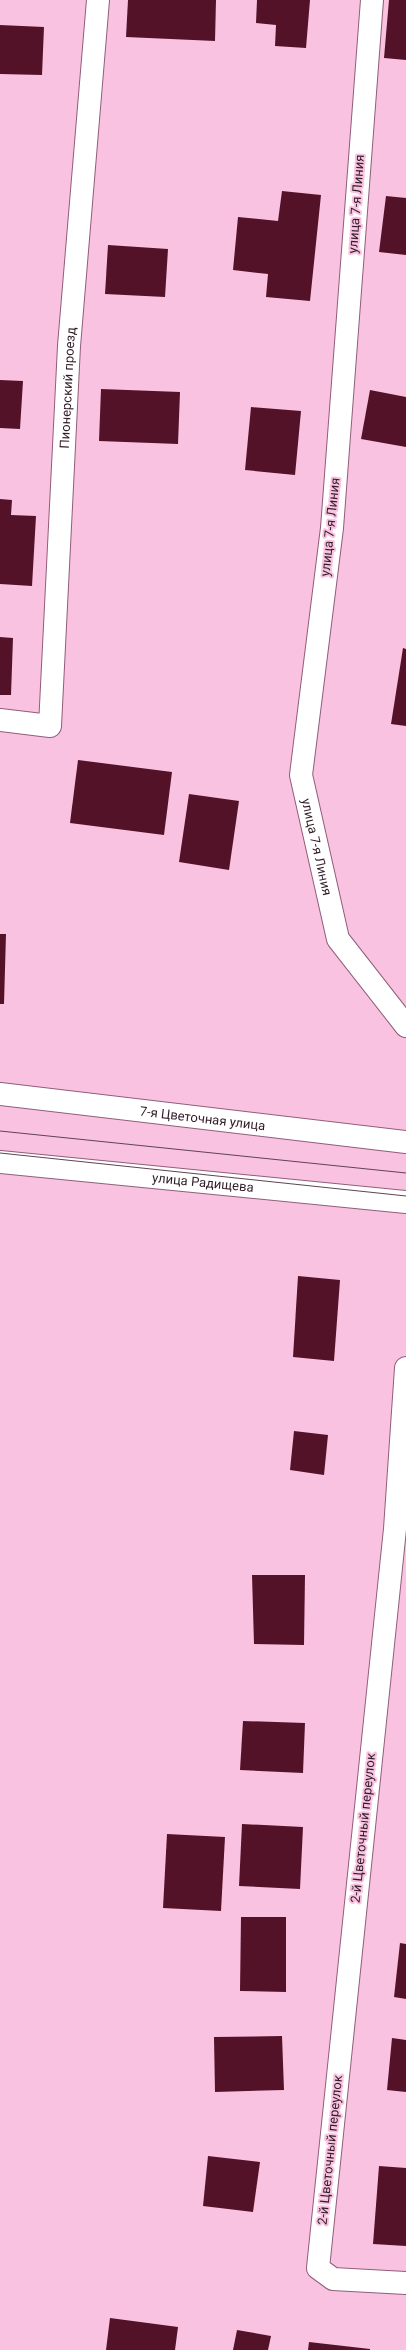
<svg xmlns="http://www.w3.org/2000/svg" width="406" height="2350" font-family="Roboto,sans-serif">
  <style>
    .building { fill: #531228 }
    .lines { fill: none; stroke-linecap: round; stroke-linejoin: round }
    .minor-casing { stroke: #8f5e7a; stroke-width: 24 }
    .minor { stroke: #fff; stroke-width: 22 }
    .tram { stroke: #604353; stroke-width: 1 }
    .labels { text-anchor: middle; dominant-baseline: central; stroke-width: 4; stroke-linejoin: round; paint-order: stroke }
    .street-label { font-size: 13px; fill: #311d28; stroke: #fac2e1 }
  </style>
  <rect width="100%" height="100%" fill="#fac2e1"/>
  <g class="building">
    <path d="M128,0H216L215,41L126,37Z"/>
    <path d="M257,0H310L306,48L275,46L276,25L256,23Z"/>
    <path d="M389,0H406V60L384,58Z"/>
    <path d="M0,25L44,27L42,75L0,74Z"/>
    <path d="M282,191L321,195L310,301L266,297L268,274L233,270L238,217L278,221Z"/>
    <path d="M386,196L406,198V255L379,252Z"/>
    <path d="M108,245L168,249L165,297L105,294Z"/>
    <path d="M0,380L23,381L20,429L0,428Z"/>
    <path d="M101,389L180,392L178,444L99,441Z"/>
    <path d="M370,390L406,397V447L361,439Z"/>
    <path d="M251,407L301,411L295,475L245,470Z"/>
    <path d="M0,499L12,500L11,515L36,516L32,586L0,584Z"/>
    <path d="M0,637L13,638L11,695H0Z"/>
    <path d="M403,648L406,649V726L391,724Z"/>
    <path d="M78,760L172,772L164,835L70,823Z"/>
    <path d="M189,794L239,801L229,870L179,862Z"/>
    <path d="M0,934H6L4,1004H0Z"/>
    <path d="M298,1276L340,1280L334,1361L293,1357Z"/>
    <path d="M294,1431L328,1435L324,1475L290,1470Z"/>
    <path d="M252,1575H305L304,1645L254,1644Z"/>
    <path d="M243,1721L305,1723L303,1773L240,1770Z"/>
    <path d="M242,1824L303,1827L300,1889L239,1886Z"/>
    <path d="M167,1834L225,1837L221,1911L163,1908Z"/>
    <path d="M241,1917H286V1992L240,1991Z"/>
    <path d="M400,1943L406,1944V1999L394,1997Z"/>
    <path d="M282,2036L284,2090L215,2092L214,2037Z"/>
    <path d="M392,2038L406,2040V2092L387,2090Z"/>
    <path d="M208,2156L260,2162L253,2212L203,2206Z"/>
    <path d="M379,2166L406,2168V2246L373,2244Z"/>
    <path d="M110,2318L178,2327L175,2350H106Z"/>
    <path d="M237,2330L271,2336L268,2350H233Z"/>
    <path d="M309,2342L370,2349V2350H308Z"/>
  </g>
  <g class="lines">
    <defs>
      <g id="minor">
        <path id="s1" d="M372,0L332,528L301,775L338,939L406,1026"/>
        <path id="s2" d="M0,720L50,726L69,346L98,0"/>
        <path id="s3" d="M0,1094L406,1142"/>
        <path id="s4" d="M0,1162L406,1202"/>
        <path d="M406,1368L395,1529L318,2268L333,2279L406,2283"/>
      </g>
    </defs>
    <use href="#minor" class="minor-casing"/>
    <use href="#minor" class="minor"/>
    <g class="tram">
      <path d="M0,1131L406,1173"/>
      <path d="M0,1153L406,1196"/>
    </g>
  </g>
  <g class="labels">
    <g class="street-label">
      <text transform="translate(356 204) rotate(-86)">улица 7-я Линия</text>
      <text stroke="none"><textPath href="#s2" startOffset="389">Пионерский проезд</textPath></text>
      <text transform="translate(330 527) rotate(-84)">улица 7-я Линия</text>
      <text stroke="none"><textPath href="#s1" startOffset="852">улица 7-я Линия</textPath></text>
      <text stroke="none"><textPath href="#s3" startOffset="204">7-я Цветочная улица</textPath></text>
      <text stroke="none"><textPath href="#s4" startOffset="204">улица Радищева</textPath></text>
      <text transform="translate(363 1828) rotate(-84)">2-й Цветочный переулок</text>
      <text transform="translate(330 2150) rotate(-84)">2-й Цветочный переулок</text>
    </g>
  </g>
</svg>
